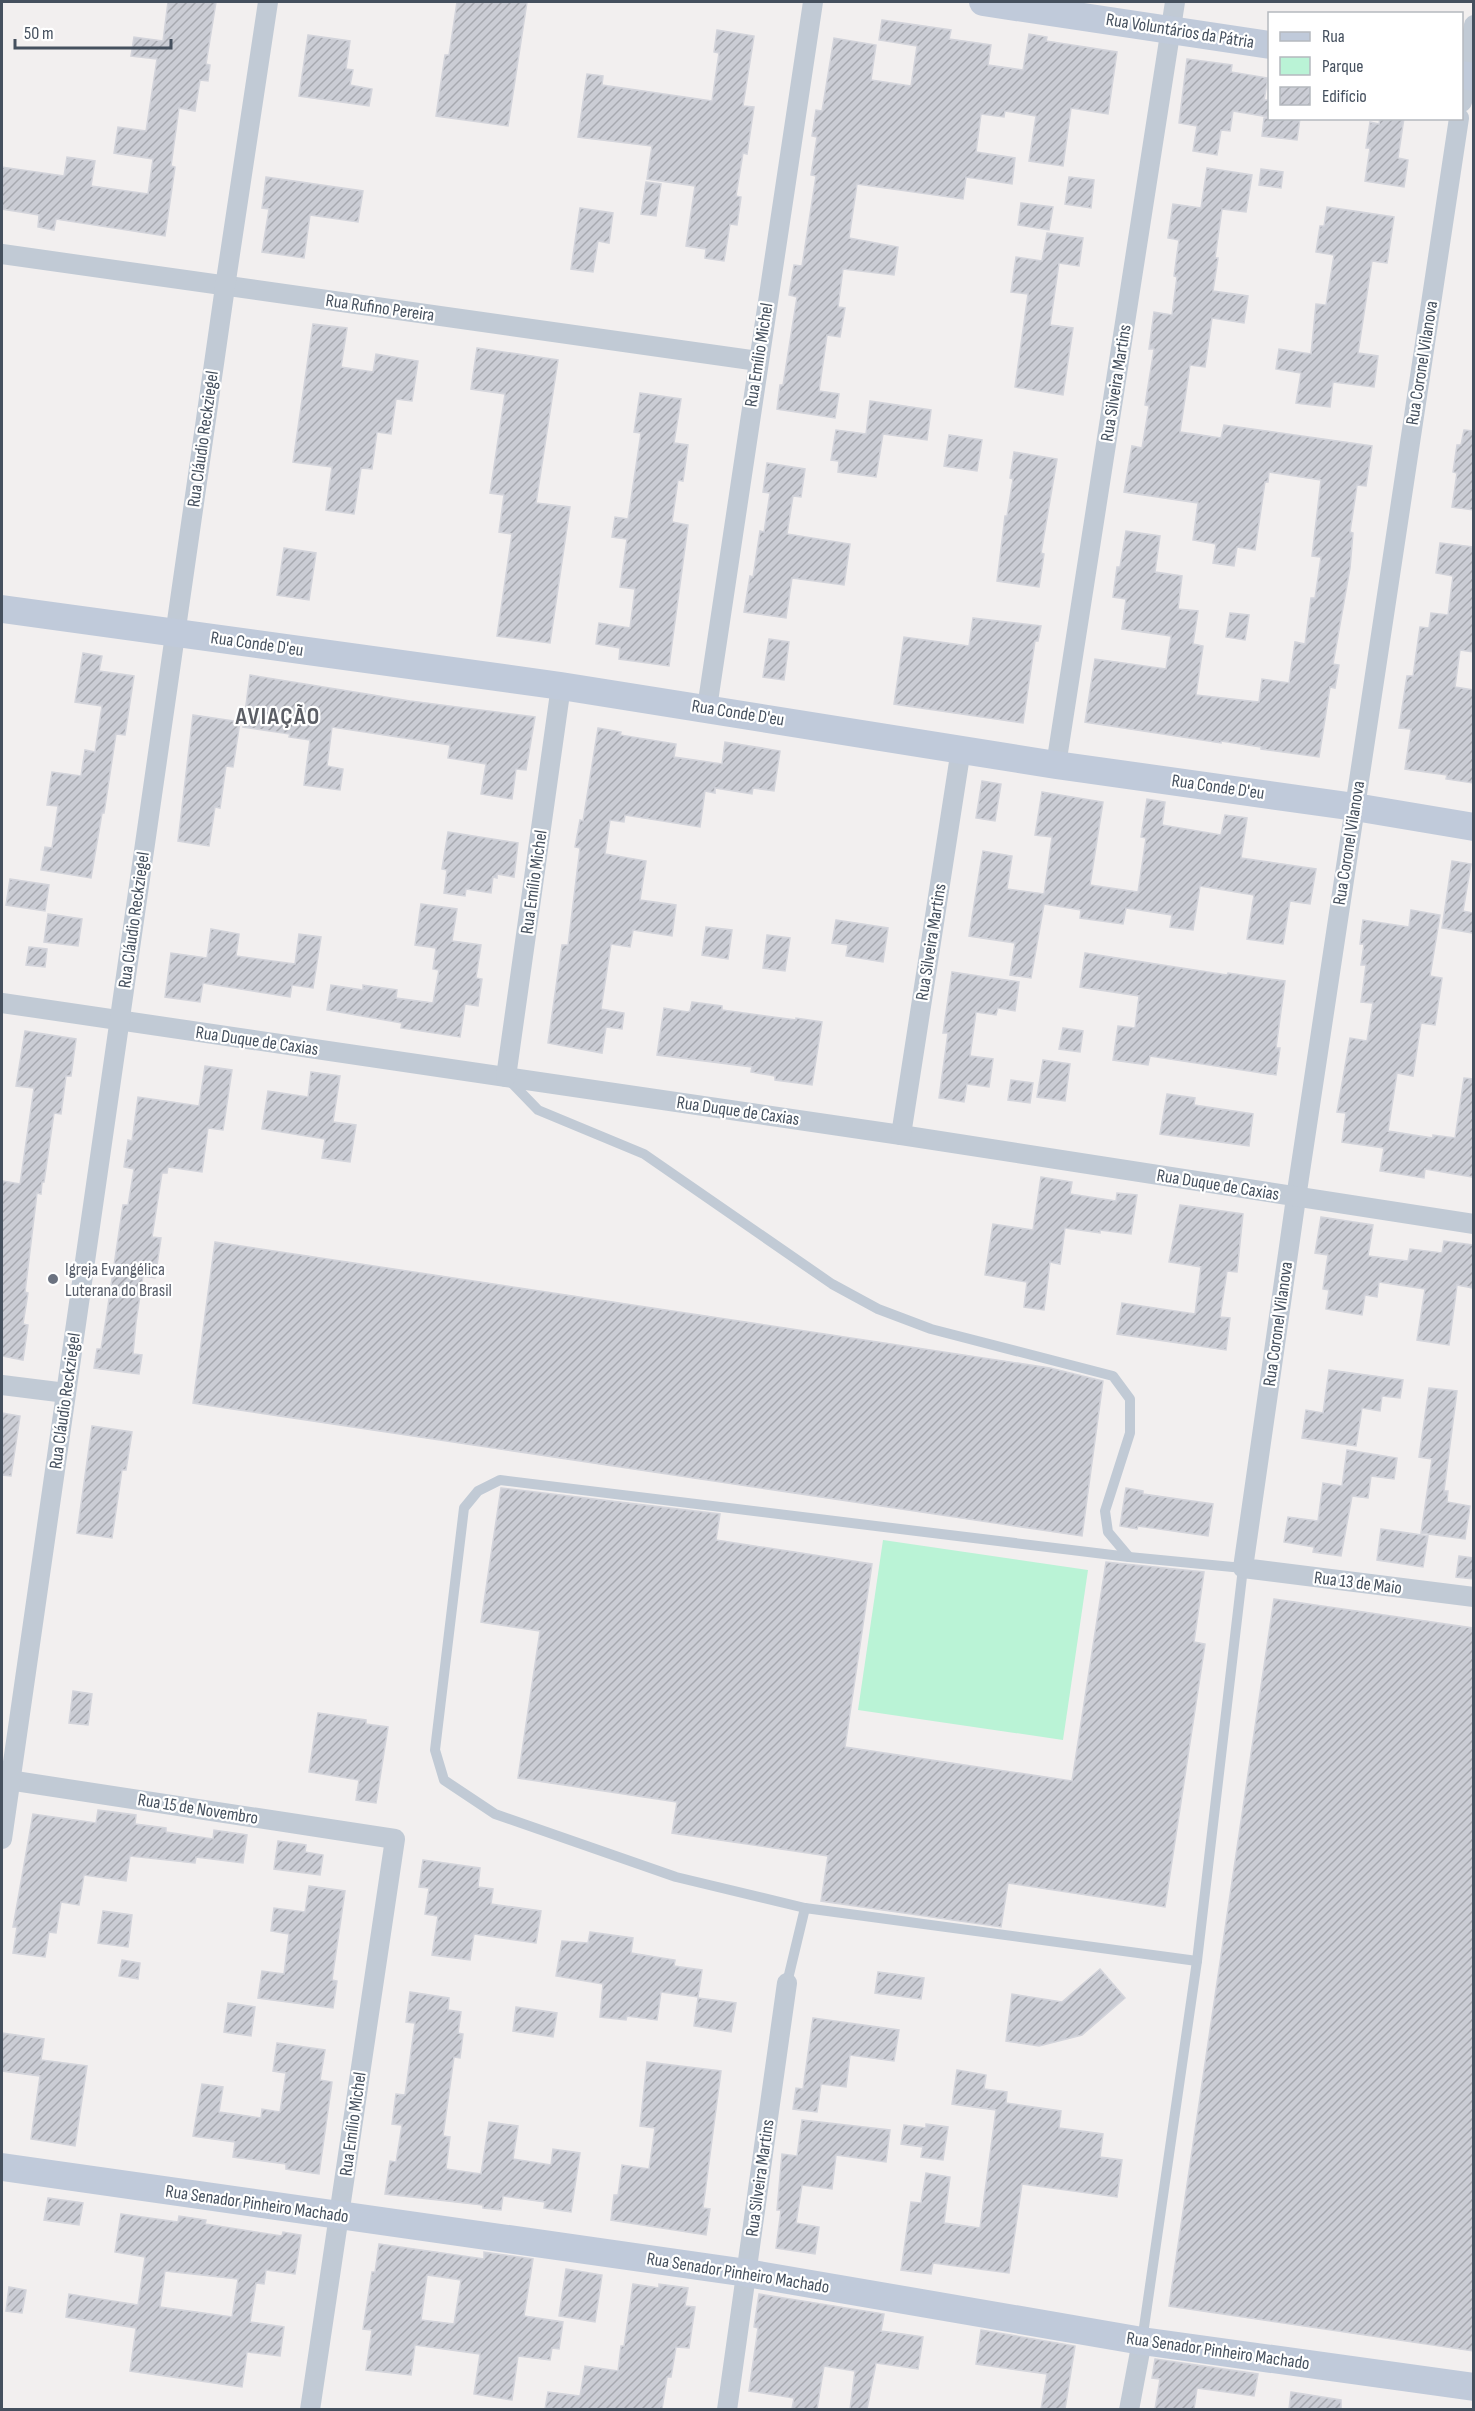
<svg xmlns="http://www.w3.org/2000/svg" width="1475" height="2411" font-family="'Sofia Sans Condensed',sans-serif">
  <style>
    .green { fill: #baf3d6 }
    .building { fill: url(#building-hatch); stroke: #d3d4db; stroke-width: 1.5; fill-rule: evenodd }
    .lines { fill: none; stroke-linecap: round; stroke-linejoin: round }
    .lane { stroke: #c1cad5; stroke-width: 10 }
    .street { stroke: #c1cad5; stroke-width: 20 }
    .secondary { stroke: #c0cada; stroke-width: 28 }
    .worship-dot { fill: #6b7280; stroke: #fff; stroke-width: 2 }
    .labels { text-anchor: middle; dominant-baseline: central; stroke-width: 4.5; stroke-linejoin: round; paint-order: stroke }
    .street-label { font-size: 18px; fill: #45505e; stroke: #fff }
    .worship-label { font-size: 18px; fill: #5b616d; stroke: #fff; text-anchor: start }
    .district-label { font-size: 24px; font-weight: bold; letter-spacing: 1.5px; fill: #5b5e65; stroke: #fff }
  </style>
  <defs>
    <pattern id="building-hatch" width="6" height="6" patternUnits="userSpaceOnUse" patternTransform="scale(1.5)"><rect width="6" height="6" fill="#cbcdd5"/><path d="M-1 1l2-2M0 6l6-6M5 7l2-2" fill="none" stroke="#a7a9b0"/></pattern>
  </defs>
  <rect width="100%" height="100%" fill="#f2efef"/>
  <path class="green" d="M883,1540L1088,1570L1063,1740L858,1710Z"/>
  <g class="building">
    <path d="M168,2H216L206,64L210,65L208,81L200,80L195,111L179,108L171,166L175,167L165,236L56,219L54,230L38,227L39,215L2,209V167L64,176L67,157L95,161L91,186L148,194L153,159L114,153L118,127L146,131L157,59L131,56L134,37L163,41Z"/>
    <path d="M457,2H527L508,126L436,116L445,55H449Z"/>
    <path d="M882,20L951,30L949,39L991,45L988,65L1023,70L1029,34L1047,37L1046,41L1117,52L1108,114L1071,108L1063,166L1029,161L1036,116L1005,111L1004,117L981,114L976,152L1015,158L1012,184L966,177L963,199L857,184L849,238L898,247L894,275L843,269L838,307L845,308L840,337L827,335L819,391L839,394L835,418L777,409L780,385H783L797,297L789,295L794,265L802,266L816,176L811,175L817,137L812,136L816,110L822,111L834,38L876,45L871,80L911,86L917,46L879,40Z"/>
    <path d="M717,30L754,36L743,106L754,107L747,154L743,153L736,196L741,197L737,225L730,224L724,261L705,258L706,249L686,246L695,186L647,179L652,146L578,137L587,74L603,76L602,85L712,101L719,53L714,52Z"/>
    <path d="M308,35L350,41L346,69L353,70L350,85L372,89L369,106L299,96Z"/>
    <path d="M1187,59L1232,65L1231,72L1268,78L1264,100H1269V117L1233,111L1230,131L1221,130L1217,155L1193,151L1197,126L1179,123Z"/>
    <path d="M1264,118H1300L1297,140L1262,136Z"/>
    <path d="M1380,118H1404L1398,158L1408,160L1404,187L1365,181L1370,148H1366L1370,122L1379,124Z"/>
    <path d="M1207,168L1252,175L1246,212L1222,209L1215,258H1218L1213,291L1248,296L1244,323L1212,318L1205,367L1190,365L1180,432L1221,438L1224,425L1372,446L1366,486L1357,485L1350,532L1353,533L1350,568L1333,664L1339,665L1335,688L1330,687L1319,757L1261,749V747L1221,741V743L1085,722L1095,659L1166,669L1171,636L1122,629L1126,599L1113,597L1117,567H1120L1126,531L1160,536L1155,572L1182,576L1178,609L1198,611L1193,644L1203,646L1196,695L1259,702L1262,679L1289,683L1295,642L1305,644L1311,598H1315L1321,557L1312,556L1321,480L1269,472L1268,482H1265L1255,550L1237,547L1234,566L1213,563L1216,544L1193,540L1198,503L1124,492L1132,446L1142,448L1149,406L1145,405L1154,349H1149L1154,312L1172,315L1177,277L1174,276L1179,240L1168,238L1173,204L1201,208Z"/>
    <path d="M1261,169L1283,172L1281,188L1259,185Z"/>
    <path d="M266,177L363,191L358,222L310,215L304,258L262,252L269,209L262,208Z"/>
    <path d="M1069,177L1094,180L1091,208L1065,204Z"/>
    <path d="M646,182L661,184L656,216L641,214Z"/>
    <path d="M1021,203L1053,207L1049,230L1018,225Z"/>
    <path d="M1327,207L1394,217L1387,263L1372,261L1358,353L1378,356L1374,387L1333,382L1330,407L1296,403L1301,373L1276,369L1279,349L1311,354L1316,304L1326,305L1334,255L1316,252L1320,226H1324Z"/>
    <path d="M580,208L613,213L609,243L598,241L593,272L571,269Z"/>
    <path d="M1047,233L1083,238L1079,266L1059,263L1050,325L1073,328L1063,395L1015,387L1028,294L1011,292L1016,257L1042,261Z"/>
    <path d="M313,324L347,328L341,367L373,372L376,354L418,361L412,401L396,399L391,434L377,432L372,469L361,468L354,514L326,510L332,467L293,462Z"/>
    <path d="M477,348L558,360L536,503L570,507L550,643L497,636L512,534L499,532L504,495L490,493L505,394L471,389Z"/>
    <path d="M640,393L681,399L674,443L688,445L683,481L678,480L672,522L688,525L669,666L619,659L620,648L596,644L599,623L630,628L635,589L620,587L627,539L612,537L615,517L628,519L641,433L634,432Z"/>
    <path d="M870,401L931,410L927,440L883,434L876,477L838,472L839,461L831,460L836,430L866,434Z"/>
    <path d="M1464,430L1473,431V510L1452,507L1457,473L1453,472L1457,445H1461Z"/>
    <path d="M949,435L982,440L977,471L944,466Z"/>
    <path d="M1014,452L1057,459L1041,553L1044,554L1039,587L997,581L1005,516H1007L1013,479L1010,478Z"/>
    <path d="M767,463L805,469L801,497L793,496L787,534L850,544L844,585L792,578L786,618L744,612L750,576L753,577L760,531L764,532L770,493L763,492Z"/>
    <path d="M1440,543L1473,547V652L1460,650L1455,687L1473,690V783L1446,779L1447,775L1405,769L1411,729L1399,728L1407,676H1413L1420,627L1429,628L1431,613L1448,615L1453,576L1436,573Z"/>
    <path d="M284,548L316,553L309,600L277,595Z"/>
    <path d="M1230,613L1249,615L1245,640L1226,637Z"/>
    <path d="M973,618L1041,626L1038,641H1035L1023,723L894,704L904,637L969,646Z"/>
    <path d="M769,639L789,642L784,680L763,677Z"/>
    <path d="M83,653L102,656L99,671L134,676L125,735L116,734L104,813H102L91,878L41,870L45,847L52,848L58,806L47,805L52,772L81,776L85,750L95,752L102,706L75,702Z"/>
    <path d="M250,675L410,701L535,717L526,770L516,769L512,799L481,794L486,764L448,758L450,745L332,727L327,766L343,769L340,790L304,785L310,740L289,737L290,734L243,727Z"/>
    <path d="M193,715L240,722L233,767L226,766L220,808L215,807L209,846L178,841Z"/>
    <path d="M598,728L621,732L620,735L676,744L674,757L722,764L725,742L780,751L774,791L753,788L752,794L715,788V793L705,791L700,827L625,815L624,822L610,820L605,854L646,861L640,900L676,905L672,936L633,930L630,947L611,944L601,1009L624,1013L622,1029L606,1027L602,1053L548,1043L562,945H568L580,848L575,847L580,820L583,821Z"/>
    <path d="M982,781L1001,784L995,821L976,818Z"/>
    <path d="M1042,792L1103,802L1090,885L1138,892L1146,838L1141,837L1147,799L1165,802L1162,825L1221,835L1225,815L1247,818L1241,858L1316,869L1310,904L1290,901L1283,944L1247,939L1254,895L1200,886L1193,930L1170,927L1172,915L1126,908L1123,924L1080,918L1081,910L1044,904L1031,978L1010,975L1015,943L969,936L980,868L983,851L1012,856L1007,889L1044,894L1052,837L1035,835Z"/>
    <path d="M448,832L518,843L514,877L497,874V878L493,877L491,893L466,889L465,896L444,893L447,870L442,869Z"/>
    <path d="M1452,861L1471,864L1463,911L1473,913V933L1442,928Z"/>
    <path d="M10,879L49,885L45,911L6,905Z"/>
    <path d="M421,904L457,909L452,941L481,945L476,978L482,979L478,1006L465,1004L460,1037L401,1028L402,1023L327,1010L331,985L363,990V985L397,990L396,998L433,1003L439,970L433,969L436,948L415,945Z"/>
    <path d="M1411,910L1440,915L1430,976L1442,978L1435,1025L1421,1023L1413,1076L1397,1073L1388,1131L1433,1138V1135L1455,1138L1464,1078L1473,1079V1177L1425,1169L1424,1178L1380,1171L1384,1148L1342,1142L1346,1113L1337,1112L1350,1038L1367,1041L1373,1003L1361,1002L1366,965H1361L1364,944H1360L1363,920L1409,927Z"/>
    <path d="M48,914L82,919L78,946L44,942Z"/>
    <path d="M836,920L888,928L883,962L846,956L848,945L832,943Z"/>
    <path d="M706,927L732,930L728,959L702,955Z"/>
    <path d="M211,929L239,934L236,956L295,964L299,934L321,937L313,988L292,985L290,997L203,983L200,1002L165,997L171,953L207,958Z"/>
    <path d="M767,935L790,938L785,971L763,968Z"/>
    <path d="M29,947L47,949L45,967L26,965Z"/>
    <path d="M1085,953L1227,975L1228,973L1285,981L1276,1048H1280L1276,1075L1150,1056L1148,1065L1113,1060L1118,1026L1135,1028L1139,996L1080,987Z"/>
    <path d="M952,972L1019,982L1015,1011L998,1008L996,1015L976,1012L970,1056L993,1059L989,1087L967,1084L964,1102L939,1098L948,1033H943Z"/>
    <path d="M692,1002L722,1006V1010L796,1020V1018L822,1022L812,1085L775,1080V1076L751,1072L752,1067L657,1055L664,1008L688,1012L690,1011Z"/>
    <path d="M1063,1028L1083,1031L1080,1052L1059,1049Z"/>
    <path d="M25,1031L76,1039L71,1076H66L61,1114L54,1113L44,1182H42L41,1194L37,1193L25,1292L28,1293L23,1324L28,1325L23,1360L2,1356V1181L20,1184L34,1088L16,1086Z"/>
    <path d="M1043,1060L1070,1064L1065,1101L1037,1097Z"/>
    <path d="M205,1066L232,1070L223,1130L208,1128L202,1172L168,1167L167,1173H162L152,1237L161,1238L155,1278L143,1276L136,1322L133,1354L142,1355L139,1374L94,1368L97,1349H101L106,1319L123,1205H128L134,1169L124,1167L128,1140L132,1141L138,1097L199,1106Z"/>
    <path d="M311,1072L340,1076L333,1122L356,1125L350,1162L322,1158L325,1139L262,1129L268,1091L308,1097Z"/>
    <path d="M1011,1080L1033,1083L1030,1103L1008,1100Z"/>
    <path d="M1167,1094L1195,1098L1194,1105L1253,1114L1249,1146L1160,1134Z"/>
    <path d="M1041,1177L1072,1182L1070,1194L1116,1201L1117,1193L1137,1195L1131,1234L1100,1230V1233L1065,1228L1060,1264L1050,1262L1044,1310L1024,1307L1027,1282L985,1275L993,1224L1033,1230Z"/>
    <path d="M1180,1205L1243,1214L1237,1272L1227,1271L1220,1317L1230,1318L1226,1350L1117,1334L1122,1303L1195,1314L1201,1267L1169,1262Z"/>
    <path d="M1321,1217L1373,1225L1368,1256L1408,1261L1410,1249L1442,1253L1444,1241L1473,1245V1288L1457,1285L1449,1345L1417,1340L1425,1289L1379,1282L1377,1297L1365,1295L1362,1315L1326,1309L1329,1290L1323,1289L1328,1255L1315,1253Z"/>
    <path d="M215,1242L1050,1368L1103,1381L1082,1536L193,1403Z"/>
    <path d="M1329,1370L1403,1380L1400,1398L1382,1396L1380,1411L1362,1408L1356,1446L1302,1438L1306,1410L1323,1413Z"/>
    <path d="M1429,1388L1457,1391L1444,1491H1448L1447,1502L1470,1506L1465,1539L1421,1533L1432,1459L1419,1457Z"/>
    <path d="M2,1413L20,1416L11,1476L2,1475Z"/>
    <path d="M92,1426L132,1432L126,1470H122L112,1538L77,1533Z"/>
    <path d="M1347,1450L1397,1458L1394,1479L1371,1476L1368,1498L1352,1496L1341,1556L1313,1552L1314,1547L1284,1542L1288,1517L1318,1521L1323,1483L1342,1486Z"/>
    <path d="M501,1488L720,1514L716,1540L872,1564L845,1747L1072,1781L1106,1562L1204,1572L1194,1642L1205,1644L1165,1907L1008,1883L1001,1927L821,1901L828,1856L672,1833L677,1802L518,1778L540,1631L481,1622Z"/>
    <path d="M1126,1488L1143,1491V1494L1213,1504L1208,1536L1138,1526L1137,1529L1120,1526Z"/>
    <path d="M1381,1529L1428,1536L1423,1567L1377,1560Z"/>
    <path d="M1459,1556L1473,1558V1579L1456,1577Z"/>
    <path d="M1274,1599L1473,1628V2351L1169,2306Z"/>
    <path d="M73,1691L92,1694L88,1725L69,1723Z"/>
    <path d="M318,1713L366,1720V1724L388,1727L376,1803L356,1800L359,1780L309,1772Z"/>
    <path d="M98,1810L136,1815L135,1824L166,1828V1832L213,1839L214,1830L247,1835L243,1863L196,1857L195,1863L130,1856L126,1881L84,1875L79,1905L61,1902L56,1933L49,1932L45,1957L13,1953L17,1927H13L33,1814L96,1823Z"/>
    <path d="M278,1841L306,1845L305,1852L323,1855L320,1875L274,1869Z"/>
    <path d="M423,1860L480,1868L478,1887L493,1889L491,1904L541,1911L536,1943L474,1934L470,1960L432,1955L438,1916L425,1914L429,1888L419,1887Z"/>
    <path d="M309,1886L345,1891L332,1980L337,1981L333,2008L258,1998L262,1971L284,1974L289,1934L271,1931L274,1908L305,1912Z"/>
    <path d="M103,1911L132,1915L128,1947L98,1943Z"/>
    <path d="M590,1932L633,1938L631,1953L675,1960L674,1966L702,1970L698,1997L661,1992L657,2020L627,2016L626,2020L600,2017L603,1984L556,1976L562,1941L588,1943Z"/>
    <path d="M122,1960L140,1963L138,1979L119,1976Z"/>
    <path d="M1100,1969L1125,1998L1082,2035L1039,2046L1006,2041L1012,1994L1062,2002Z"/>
    <path d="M878,1972L924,1978L921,1999L875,1993Z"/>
    <path d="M410,1992L449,1998L448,2010L461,2012L458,2033L463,2034L460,2058L454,2057L443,2136L450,2137L446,2169L481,2174L489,2122L518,2126L513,2159L551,2165L553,2149L580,2153L571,2212L544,2208L545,2202L503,2196L501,2210L483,2208V2205L385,2194L390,2161L396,2162L402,2125L392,2124L396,2094L405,2095L415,2023L406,2022Z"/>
    <path d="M698,1998L736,2003L731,2032L694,2026Z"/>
    <path d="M228,2003L255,2007L251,2036L224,2032Z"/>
    <path d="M516,2007L557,2013L553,2037L513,2031Z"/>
    <path d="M813,2018L899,2030L894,2061L850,2055L846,2087L821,2084L817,2112L793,2109L796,2088L803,2089Z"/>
    <path d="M2,2033L44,2039L41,2060L87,2066L75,2146L31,2139L40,2076L2,2071Z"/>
    <path d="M277,2043L325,2050L320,2080L332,2082L319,2174L286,2169V2164L233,2157L235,2142L193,2136L202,2084L223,2087L219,2112L261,2118L262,2109L280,2112L286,2073L273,2071Z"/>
    <path d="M647,2062L721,2071L703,2208L710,2209L706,2235L611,2220L614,2195H618L622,2165L649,2169L655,2128L640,2126Z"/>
    <path d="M957,2070L986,2075L984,2089L1007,2092L1006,2103L1061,2111L1059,2128L1103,2134L1100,2157L1122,2160L1117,2197L1022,2184L1009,2273L933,2263L931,2274L901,2270L911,2202L921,2203L926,2173L950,2177L944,2223L980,2228L996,2110L952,2104Z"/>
    <path d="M802,2120L890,2130L886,2162L836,2155L832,2189L802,2185L796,2223L819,2227L815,2254L776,2248L781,2210H777L782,2154L797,2156Z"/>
    <path d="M926,2124L948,2127L943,2160L921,2157L923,2147L901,2144L904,2125L926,2128Z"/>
    <path d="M48,2198L83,2203L79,2225L44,2220Z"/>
    <path d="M121,2214L178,2222L179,2216L206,2220L205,2224L282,2236L283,2232L301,2235L295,2274L266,2270L264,2284L256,2283L250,2322L284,2327L280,2356L247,2352L242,2387L130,2371L136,2328L66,2317L69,2294L138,2305L145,2257L115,2252ZM165,2271L238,2279L232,2317L160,2307Z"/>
    <path d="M379,2244L484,2259V2252L533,2259L524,2316L563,2322L559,2349L552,2348L550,2360L518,2356L512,2400L474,2394L480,2354L415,2345L411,2375L366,2370L372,2330L363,2329L372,2272H375ZM427,2275L461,2280L454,2324L421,2320Z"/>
    <path d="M566,2269L602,2275L595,2322L559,2316Z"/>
    <path d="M633,2284L659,2288V2284L688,2288L685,2306L695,2307L689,2348L676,2347L671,2377H667L662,2409H545L548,2392L580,2396L585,2366L618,2371L621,2346H624Z"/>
    <path d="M9,2287L26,2290L22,2313L6,2311Z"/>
    <path d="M759,2294L884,2314L881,2331L923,2337L918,2369L876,2363L867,2409H850L855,2371L824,2366L817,2409H792L794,2398L749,2391L758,2328L754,2327Z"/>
    <path d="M981,2330L1075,2346L1065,2409H1041L1047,2374L976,2364Z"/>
    <path d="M1155,2359L1258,2374L1254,2396L1197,2388L1194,2409H1155L1160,2379L1152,2378Z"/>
    <path d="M1291,2392L1341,2400V2409H1289Z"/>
  </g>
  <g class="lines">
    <g class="lane">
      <path d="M508,1079L538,1110L644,1154L832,1284L878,1309L931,1329L1113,1376L1130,1399V1433L1105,1511L1108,1532L1129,1557"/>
      <path d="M805,1908L676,1877L495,1814L444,1780L435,1750L464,1508L478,1491L500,1480L1129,1557L1243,1568L1197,1961L1142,2341"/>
      <path d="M787,1983L805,1908L1197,1961"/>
    </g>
    <g class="street">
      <path d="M1462,102L1474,25"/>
      <path d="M1459,118L1296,1198L1243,1568L1474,1597"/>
      <path d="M2,254L758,361"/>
      <path d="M707,708L813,2"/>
      <path d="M1056,765L1175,2"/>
      <path d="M2,1003L901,1135L1474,1224"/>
      <path d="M506,1077L561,686"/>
      <path d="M901,1135L961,749"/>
      <path d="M2,1385L66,1393"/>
      <path d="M2,1779L395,1839L310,2410"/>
      <path d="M2,1839L225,287L268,2"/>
      <path d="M727,2410L787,1983"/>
      <path d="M1129,2410L1142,2341"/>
    </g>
    <g class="secondary">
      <path d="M983,2L1270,45"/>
      <path d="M1462,75L1474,77"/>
      <path d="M2,609L561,686L1056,765L1355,807L1474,827"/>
      <path d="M2,2167L747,2273L1142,2341L1474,2387"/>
    </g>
  </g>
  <circle class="worship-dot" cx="53" cy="1279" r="6"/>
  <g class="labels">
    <g class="street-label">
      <text transform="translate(1180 31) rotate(9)">Rua Voluntários da Pátria</text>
      <text transform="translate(380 308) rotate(8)">Rua Rufino Pereira</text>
      <text transform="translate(759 355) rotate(-81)">Rua Emílio Michel</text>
      <text transform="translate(1422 363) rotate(-81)">Rua Coronel Vilanova</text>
      <text transform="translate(1116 383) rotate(-81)">Rua Silveira Martins</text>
      <text transform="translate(203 439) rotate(-82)">Rua Cláudio Reckziegel</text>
      <text transform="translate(257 644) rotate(8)">Rua Conde D'eu</text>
      <text transform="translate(738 713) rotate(9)">Rua Conde D'eu</text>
      <text transform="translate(1218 787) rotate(8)">Rua Conde D'eu</text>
      <text transform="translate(1349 843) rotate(-81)">Rua Coronel Vilanova</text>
      <text transform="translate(534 882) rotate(-82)">Rua Emílio Michel</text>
      <text transform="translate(134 920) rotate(-82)">Rua Cláudio Reckziegel</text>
      <text transform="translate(931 942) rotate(-81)">Rua Silveira Martins</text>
      <text transform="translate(257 1041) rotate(8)">Rua Duque de Caxias</text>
      <text transform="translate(738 1111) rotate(8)">Rua Duque de Caxias</text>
      <text transform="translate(1218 1185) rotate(9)">Rua Duque de Caxias</text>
      <text transform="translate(1278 1324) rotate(-82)">Rua Coronel Vilanova</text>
      <text transform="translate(65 1401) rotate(-82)">Rua Cláudio Reckziegel</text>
      <text transform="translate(1358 1583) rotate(7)">Rua 13 de Maio</text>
      <text transform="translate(198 1809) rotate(9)">Rua 15 de Novembro</text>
      <text transform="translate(353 2124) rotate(-82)">Rua Emílio Michel</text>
      <text transform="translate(760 2178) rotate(-82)">Rua Silveira Martins</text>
      <text transform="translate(257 2204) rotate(8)">Rua Senador Pinheiro Machado</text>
      <text transform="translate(738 2273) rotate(9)">Rua Senador Pinheiro Machado</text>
      <text transform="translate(1218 2351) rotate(8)">Rua Senador Pinheiro Machado</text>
    </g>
    <g class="worship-label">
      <text x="65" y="1269">Igreja Evangélica<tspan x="65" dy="21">Luterana do Brasil</tspan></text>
    </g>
    <g class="district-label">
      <text x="278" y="716">AVIAÇÃO</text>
    </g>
  </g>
  <rect width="1475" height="2411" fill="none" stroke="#45505e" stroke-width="6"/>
  <rect x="1268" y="12" width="195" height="108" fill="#ffffff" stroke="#b5b9bf" stroke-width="1.5"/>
  <rect x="1280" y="32" width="30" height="9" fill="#c0cada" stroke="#b5b9bf" stroke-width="1.5"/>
  <text x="1322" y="42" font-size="18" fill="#45505e">Rua</text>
  <rect x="1280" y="57" width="30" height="18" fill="#baf3d6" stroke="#b5b9bf" stroke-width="1.5"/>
  <text x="1322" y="72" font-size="18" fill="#45505e">Parque</text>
  <rect x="1280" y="87" width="30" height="18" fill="url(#building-hatch)" stroke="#b5b9bf" stroke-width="1.5"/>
  <text x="1322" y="102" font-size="18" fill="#45505e">Edifício</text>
  <path d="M15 39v9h156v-9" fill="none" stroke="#45505e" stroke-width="3"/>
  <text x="24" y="39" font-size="18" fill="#45505e" stroke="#ffffff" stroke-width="4.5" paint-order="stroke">50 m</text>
</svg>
